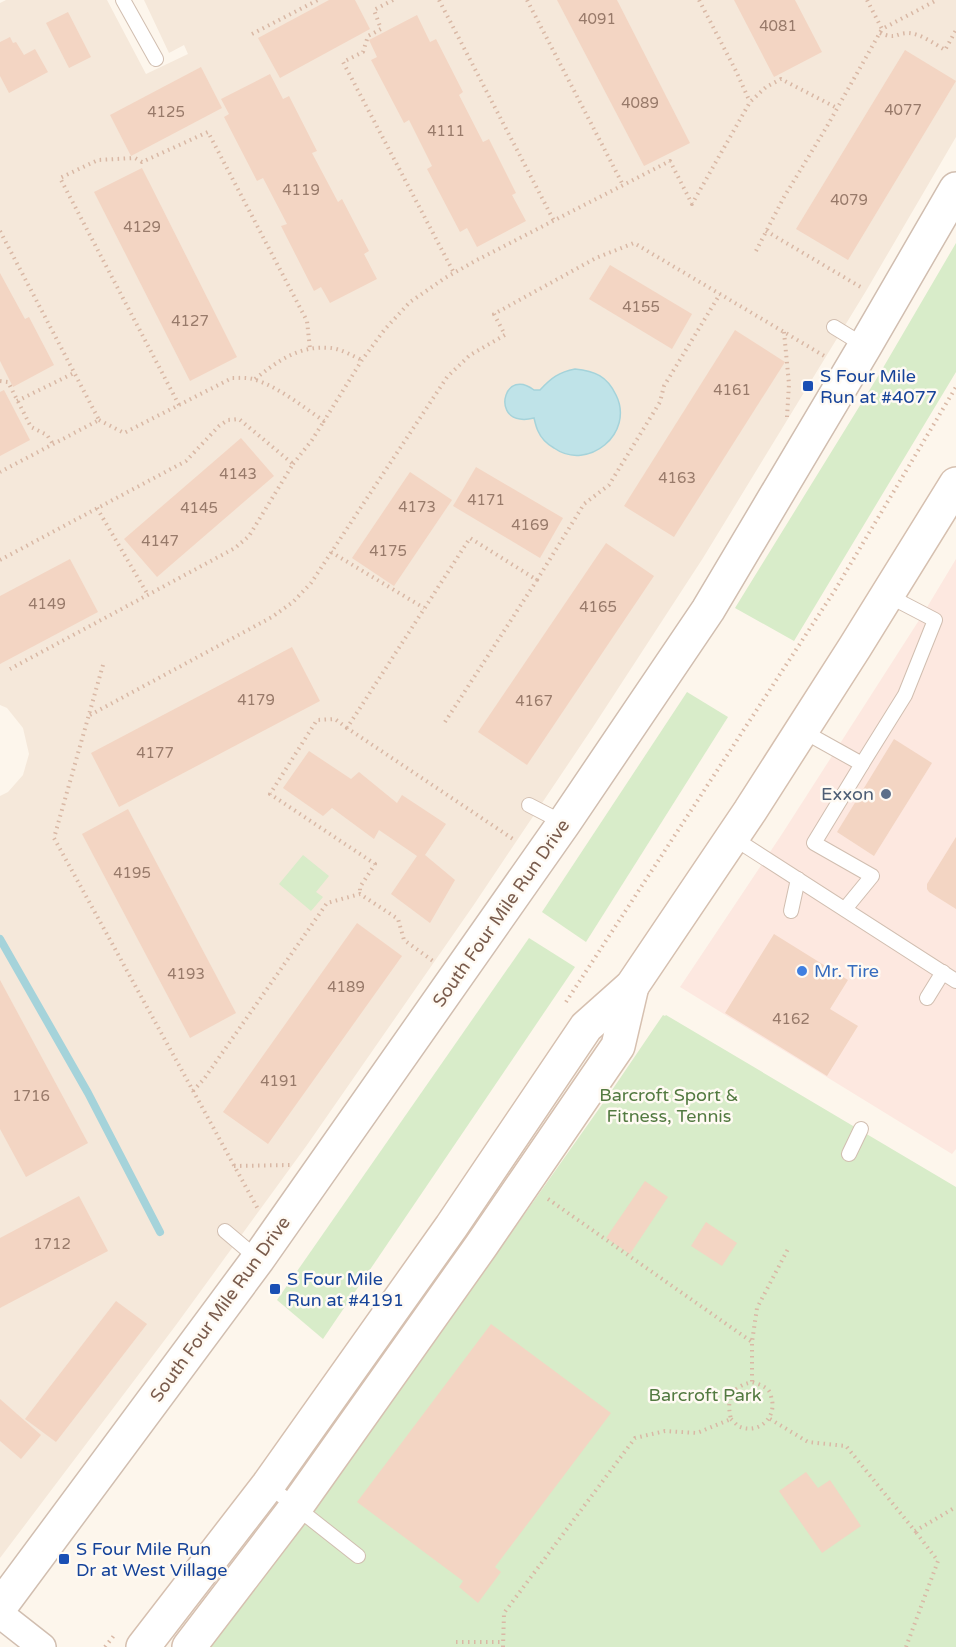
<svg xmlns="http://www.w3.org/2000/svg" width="956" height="1647" font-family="'Varela Round',sans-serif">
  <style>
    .residential { fill: #f5e8da }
    .commercial { fill: #fde8e0 }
    .green { fill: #d8ecc9 }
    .water { fill: #bfe3e8; stroke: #a5d3da; stroke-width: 1.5 }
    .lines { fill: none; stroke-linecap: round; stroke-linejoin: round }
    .stream { stroke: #a5d3da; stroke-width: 8 }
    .building { fill: #f3d5c3 }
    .service-casing { stroke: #d1beb0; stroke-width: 16 }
    .minor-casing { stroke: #d1beb0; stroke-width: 30 }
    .tertiary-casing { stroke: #d1beb0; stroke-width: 36 }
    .secondary-casing { stroke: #d6c0b0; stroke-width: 36 }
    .path { stroke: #d9b8a5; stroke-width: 4; stroke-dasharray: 1.5 4.5; stroke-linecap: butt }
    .service { stroke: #fff; stroke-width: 14 }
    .minor { stroke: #fff; stroke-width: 27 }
    .tertiary { stroke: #fff; stroke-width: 33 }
    .secondary { stroke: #fff; stroke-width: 33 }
    .transit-dot { fill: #1a4fb4; stroke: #fffaf3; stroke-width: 2 }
    .service-dot { fill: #5c6f8a; stroke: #fffaf3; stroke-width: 2 }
    .shop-dot { fill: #3f7fe0; stroke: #fffaf3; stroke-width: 2 }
    .labels { text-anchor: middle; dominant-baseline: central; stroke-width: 5; stroke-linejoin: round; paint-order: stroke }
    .number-label { font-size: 15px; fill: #987a6a }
    .transit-label { font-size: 18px; fill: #164399; stroke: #fffaf3; text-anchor: start }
    .service-label { font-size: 18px; fill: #4e5e75; stroke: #fffaf3; text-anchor: end }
    .street-label { font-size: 18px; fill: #7a5c4d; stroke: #fffaf3 }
    .shop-label { font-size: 18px; fill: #366cbe; stroke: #fffaf3; text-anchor: start }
    .park-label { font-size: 18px; fill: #537a41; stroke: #fffaf3 }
  </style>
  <rect width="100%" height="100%" fill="#fdf6ec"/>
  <path class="residential" d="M6,0H107L146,74L188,54L184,45L169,53L144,0H956V137L866,291L703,558L593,727L473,906L307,1145L176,1325L0,1558V796L8,792L23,775L29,754L23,728L7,708L0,705V3Z"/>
  <path class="commercial" d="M956,559V1149L952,1154L680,987L782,834L923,614Z"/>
  <g class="green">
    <path d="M956,243V372L794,641L735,608L880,373Z"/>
    <path d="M687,692L728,717L586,942L542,912Z"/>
    <path d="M303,855L329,876L316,892L323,897L311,911L279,884Z"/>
    <path d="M529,938L575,967L323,1339L277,1300Z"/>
    <path d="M663,1015L665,1016L666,1015L956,1187V1647H208L364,1441L608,1096Z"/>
  </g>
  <path class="water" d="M575,369C595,371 607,376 616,395C635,433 588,472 554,448C547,444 541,438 538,431C536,427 535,422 534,418C530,419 524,420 520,419C493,416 505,368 534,390H540C551,378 559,372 575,369Z"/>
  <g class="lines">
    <path class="stream" d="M0,939L88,1093L160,1232"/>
  </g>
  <g class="building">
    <path d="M329,0H355L370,29L280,78L258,38Z"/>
    <path d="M557,0H617L690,143L644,166Z"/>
    <path d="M734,0H795L822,52L774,77Z"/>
    <path d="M68,12L91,57L69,68L46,23Z"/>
    <path d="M417,15L430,42L436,39L463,92L459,95L483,142L489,139L516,193L512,195L526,221L477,247L467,228L460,232L427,169L432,166L409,120L404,123L371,60L377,57L369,40Z"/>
    <path d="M10,37L13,43L16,42L24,55L35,49L48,72L9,93L0,76V42Z"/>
    <path d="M905,50L956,81L848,260L796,229Z"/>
    <path d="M201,67L222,108L131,156L110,115Z"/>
    <path d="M270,74L283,99L289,96L317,151L312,153L338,202L342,199L369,251L364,254L377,279L330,303L321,287L314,291L281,226L287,224L263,178L257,181L224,117L229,114L221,99Z"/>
    <path d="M142,168L237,357L190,381L94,192Z"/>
    <path d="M610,265L692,314L672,349L589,299Z"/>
    <path d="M0,273L25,319L29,317L54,365L13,387L0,361Z"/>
    <path d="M735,330L785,362L674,537L624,506Z"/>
    <path d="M4,390L30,440L0,456V392Z"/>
    <path d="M241,438L274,476L157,577L124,539Z"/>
    <path d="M476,467L563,518L540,558L453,506Z"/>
    <path d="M410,472L452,500L394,586L352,558Z"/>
    <path d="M606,543L654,576L527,765L478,732Z"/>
    <path d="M70,559L98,612L0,664V596Z"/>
    <path d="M292,647L320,701L119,807L91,753Z"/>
    <path d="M894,739L932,763L874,856L837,832Z"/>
    <path d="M309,751L351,779L359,772L397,803L402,795L446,824L425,855L455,880L430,923L391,894L417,856L379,830L374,839L332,808L323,816L283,788Z"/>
    <path d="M128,809L236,1013L190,1038L82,834Z"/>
    <path d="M956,837V909L929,892L927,889V884Z"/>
    <path d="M357,923L402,956L268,1144L223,1112Z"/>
    <path d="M774,934L848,980L830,1009L858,1026L827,1076L725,1013Z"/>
    <path d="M0,980L88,1143L26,1177L0,1129Z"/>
    <path d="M645,1181L668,1197L630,1254L606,1238Z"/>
    <path d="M79,1196L108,1251L0,1308V1238Z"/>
    <path d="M706,1222L737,1243L722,1266L691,1246Z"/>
    <path d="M116,1301L147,1324L56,1442L25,1419Z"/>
    <path d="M491,1324L611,1413L495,1567L501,1572L478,1603L459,1587L463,1581L357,1502Z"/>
    <path d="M0,1399L41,1435L21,1459L0,1441Z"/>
    <path d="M806,1472L818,1488L830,1480L861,1526L822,1553L779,1491Z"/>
  </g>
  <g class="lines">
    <defs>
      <g id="service">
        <path d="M123,0L156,59"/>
        <path d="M834,327L865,346"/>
        <path d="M801,730L862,764L905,695L935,620L887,595"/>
        <path d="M529,805L564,823"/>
        <path d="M732,837L956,981"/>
        <path d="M845,909L872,876L814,843L862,764"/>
        <path d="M791,911L798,879"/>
        <path d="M927,998L943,972"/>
        <path d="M849,1154L861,1129"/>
        <path d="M225,1231L258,1259"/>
        <path d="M268,1485L358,1556"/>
      </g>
      <path id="minor" d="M0,1614L42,1647"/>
      <path id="tertiary" d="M0,1607L258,1259L564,823L708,610L865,346L956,189"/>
      <g id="secondary">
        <path d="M143,1647L268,1485L451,1227L586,1027L632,986L750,811L855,647L956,484"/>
        <path d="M189,1647L296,1507L481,1246L618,1046L632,986"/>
      </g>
    </defs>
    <use href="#service" class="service-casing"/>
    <use href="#minor" class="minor-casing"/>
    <use href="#tertiary" class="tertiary-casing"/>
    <use href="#secondary" class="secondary-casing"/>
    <g class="path">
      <path d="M393,0L374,10L381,29L368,36L363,52L343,62L454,273"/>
      <path d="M439,0L554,221"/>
      <path d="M527,0L623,185"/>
      <path d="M699,0L736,71L750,102"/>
      <path d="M867,0L882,29L937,0"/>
      <path d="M880,33C898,40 894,33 909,33C921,34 935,44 945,50L956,30"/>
      <path d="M252,34L318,0"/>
      <path d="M0,231L99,420L0,472"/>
      <path d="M766,231L864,289"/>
      <path d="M756,251L784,197L826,128L882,29"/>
      <path d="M784,332L789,384L787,417"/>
      <path d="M255,379C279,360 300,345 331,348C341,349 353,356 362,360"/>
      <path d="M0,381L8,382L31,427L47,435L53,444"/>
      <path d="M17,401L74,373"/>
      <path d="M179,405L60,178L98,160L135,158L142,162L208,132L307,321L310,349"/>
      <path d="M99,420L124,433L232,378C240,378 248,377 256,380C280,388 303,407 324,421L362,360L385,329L410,302L445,278L475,261L670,161L692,204L750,102L766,87L781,79L837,108"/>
      <path d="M293,464L312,440L324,421"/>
      <path d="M97,508L148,595"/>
      <path d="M331,552L424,608"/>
      <path d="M0,560L186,461L219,426L228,420L239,419L293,464L249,536L235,548L10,669"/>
      <path d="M537,580L584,504L609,485L660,402L664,386L720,294"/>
      <path d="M103,665L54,838L258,1209"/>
      <path d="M90,715L272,617L293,602L311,583L447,377L470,355L505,335L494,314L596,258L634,243L826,357"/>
      <path d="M445,722L537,580L470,538L347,728L516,841"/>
      <path d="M347,728L335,719L317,720L270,794L375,864L360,887V894"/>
      <path d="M566,1002L835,590L956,387"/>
      <path d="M193,1091L204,1079L327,903L360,894L398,919L404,940L433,961"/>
      <path d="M234,1166L290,1165"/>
      <path d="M548,1199L752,1342"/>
      <path d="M731,1419C733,1421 736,1424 738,1426C756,1435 776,1420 772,1400C771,1398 771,1393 769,1391C765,1386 758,1384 752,1382"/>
      <path d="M770,1419L808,1442L846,1446L915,1531L956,1507"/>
      <path d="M456,1642H503"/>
      <path d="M105,1647L116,1633"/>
      <path d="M503,1647L504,1613L635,1438L665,1431L697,1433L731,1419C726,1399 731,1387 752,1382V1342L757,1308L788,1249"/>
      <path d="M906,1647L938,1561L915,1531"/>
    </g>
    <use href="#service" class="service"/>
    <use href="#minor" class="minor"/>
    <use href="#tertiary" class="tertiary"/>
    <use href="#secondary" class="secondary"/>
  </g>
  <g class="transit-dot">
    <rect x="802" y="380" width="12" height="12" rx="3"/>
    <rect x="269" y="1283" width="12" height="12" rx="3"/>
    <rect x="58" y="1553" width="12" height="12" rx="3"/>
  </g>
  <circle class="service-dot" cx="886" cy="794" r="6"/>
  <circle class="shop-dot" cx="802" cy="971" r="6"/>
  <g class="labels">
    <g class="number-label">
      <text x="597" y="19">4091</text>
      <text x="778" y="26">4081</text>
      <text x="640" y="103">4089</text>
      <text x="903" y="110">4077</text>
      <text x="166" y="112">4125</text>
      <text x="446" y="131">4111</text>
      <text x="301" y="190">4119</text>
      <text x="849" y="200">4079</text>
      <text x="142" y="227">4129</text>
      <text x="641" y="307">4155</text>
      <text x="190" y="321">4127</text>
      <text x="732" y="390">4161</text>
      <text x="238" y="474">4143</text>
      <text x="677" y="478">4163</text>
      <text x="486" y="500">4171</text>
      <text x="417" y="507">4173</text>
      <text x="199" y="508">4145</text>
      <text x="530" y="525">4169</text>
      <text x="160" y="541">4147</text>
      <text x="388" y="551">4175</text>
      <text x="47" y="604">4149</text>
      <text x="598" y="607">4165</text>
      <text x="256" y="700">4179</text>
      <text x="534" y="701">4167</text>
      <text x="155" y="753">4177</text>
      <text x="132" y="873">4195</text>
      <text x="186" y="974">4193</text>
      <text x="346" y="987">4189</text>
      <text x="791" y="1019">4162</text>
      <text x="279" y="1081">4191</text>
      <text x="31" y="1096">1716</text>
      <text x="52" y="1244">1712</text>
    </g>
    <g class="transit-label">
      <text x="820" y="376">S Four Mile<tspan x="820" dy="21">Run at #4077</tspan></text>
      <text x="287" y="1279">S Four Mile<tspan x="287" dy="21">Run at #4191</tspan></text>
      <text x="76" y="1549">S Four Mile Run<tspan x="76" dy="21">Dr at West Village</tspan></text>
    </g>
    <g class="service-label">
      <text x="874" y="794">Exxon</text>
    </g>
    <g class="street-label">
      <text transform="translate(501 913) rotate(-55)">South Four Mile Run Drive</text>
      <text transform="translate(220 1309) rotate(-54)">South Four Mile Run Drive</text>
    </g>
    <g class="shop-label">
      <text x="814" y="971">Mr. Tire</text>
    </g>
    <g class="park-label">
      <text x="669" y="1095">Barcroft Sport &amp;<tspan x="669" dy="21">Fitness, Tennis</tspan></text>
      <text x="705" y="1395">Barcroft Park</text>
    </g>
  </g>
</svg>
